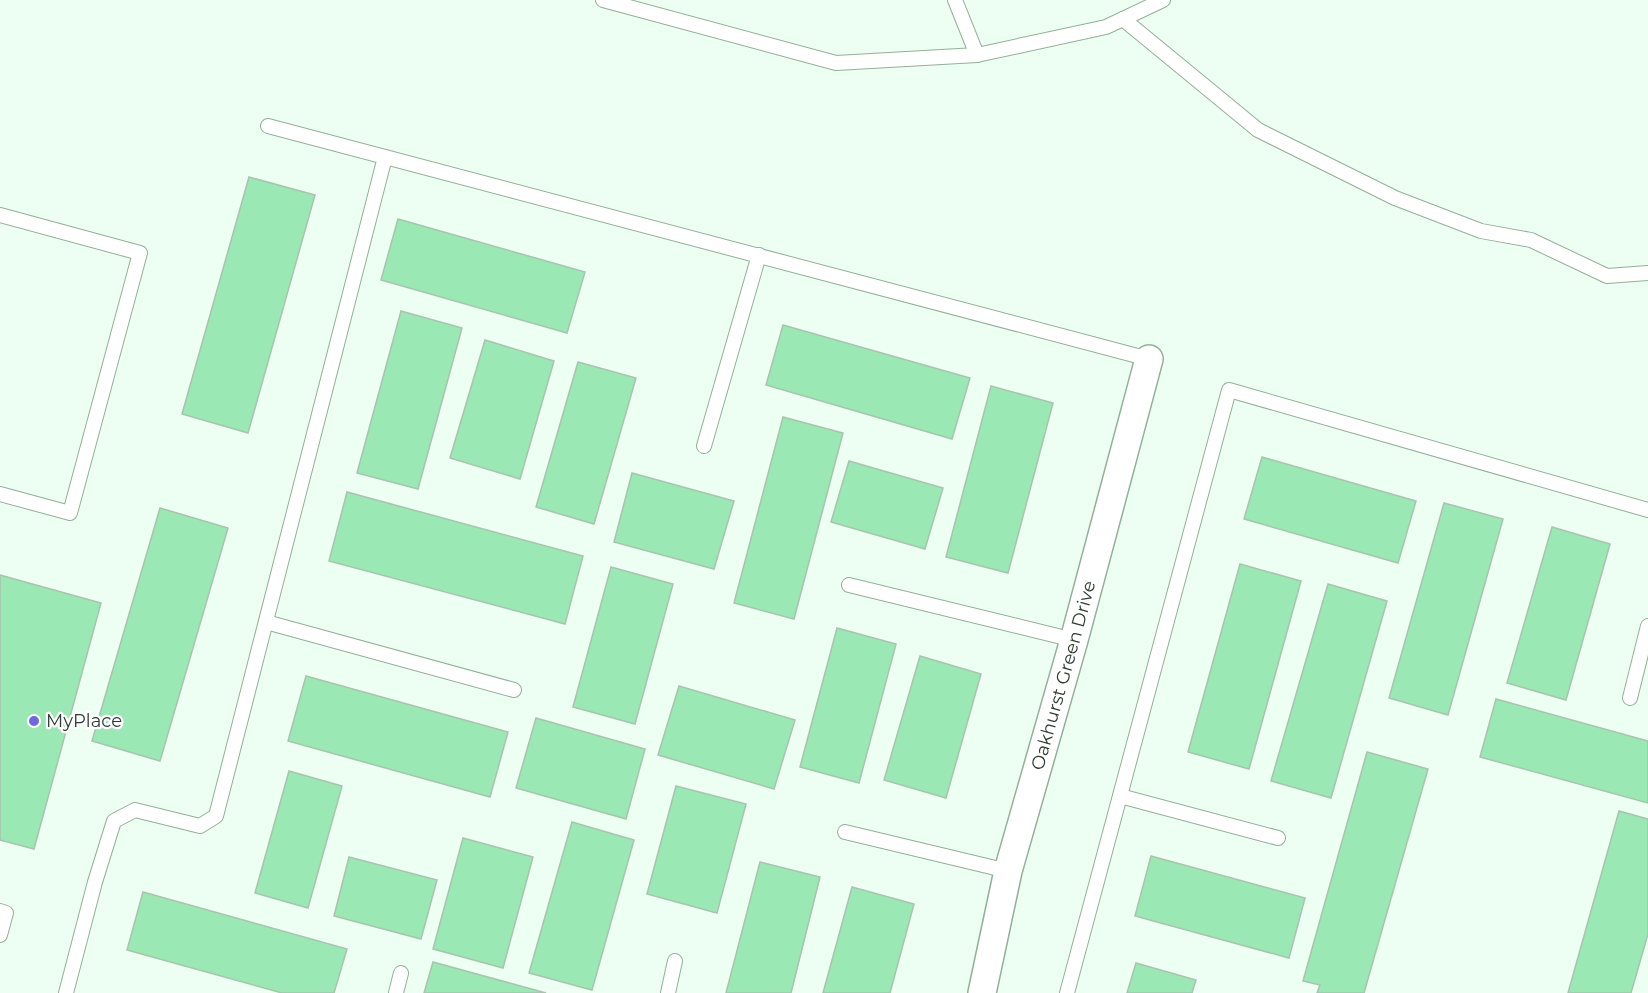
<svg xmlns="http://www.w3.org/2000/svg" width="1648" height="993" font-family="Montserrat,sans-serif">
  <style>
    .building { fill: #9ae8b3; stroke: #a7c4af; stroke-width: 1.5 }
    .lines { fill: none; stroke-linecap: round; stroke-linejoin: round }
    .lane-casing { stroke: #93af9b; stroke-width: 16 }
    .street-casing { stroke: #93af9b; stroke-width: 30 }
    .lane { stroke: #fff; stroke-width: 14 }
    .street { stroke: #fff; stroke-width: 27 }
    .poi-dot { fill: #6f67e1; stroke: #fff; stroke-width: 2 }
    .labels { text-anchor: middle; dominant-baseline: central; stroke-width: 4.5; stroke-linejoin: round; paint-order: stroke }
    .street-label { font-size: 18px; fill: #2e3a32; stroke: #fff }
    .poi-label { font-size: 18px; fill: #2e3a32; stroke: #fff; text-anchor: start }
  </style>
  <rect width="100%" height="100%" fill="#edfff2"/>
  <g class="building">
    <path d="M249,177L315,195L248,433L182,414Z"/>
    <path d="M398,219L585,272L567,333L381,280Z"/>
    <path d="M401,311L462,328L418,489L357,473Z"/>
    <path d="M783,325L970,378L952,439L766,385Z"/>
    <path d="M485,340L554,361L520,479L450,458Z"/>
    <path d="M578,362L636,378L594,524L536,507Z"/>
    <path d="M991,386L1053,403L1008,573L946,557Z"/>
    <path d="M783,417L843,433L794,619L734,603Z"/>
    <path d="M1262,457L1416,501L1398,563L1244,519Z"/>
    <path d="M849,461L943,488L925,549L831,522Z"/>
    <path d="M632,473L734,501L714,569L614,542Z"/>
    <path d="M347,492L583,556L565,624L329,561Z"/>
    <path d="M1444,503L1503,519L1448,715L1389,698Z"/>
    <path d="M160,508L228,528L160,761L92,741Z"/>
    <path d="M1552,527L1610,544L1566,700L1507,683Z"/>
    <path d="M1240,564L1301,581L1249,769L1188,752Z"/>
    <path d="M611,567L673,584L635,724L573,707Z"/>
    <path d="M0,575L101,603L34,849L0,840Z"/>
    <path d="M1328,584L1387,601L1331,798L1271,781Z"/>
    <path d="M837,628L896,644L859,783L800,767Z"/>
    <path d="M920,656L981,674L946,798L884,780Z"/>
    <path d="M306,676L508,732L490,797L288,741Z"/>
    <path d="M679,686L795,720L774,789L658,755Z"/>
    <path d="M1496,699L1648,741V803L1480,757Z"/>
    <path d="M536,718L645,749L626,819L516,788Z"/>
    <path d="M1367,752L1428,769L1364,993H1317L1320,985L1303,981Z"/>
    <path d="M289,771L342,786L308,908L255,893Z"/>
    <path d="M676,786L746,804L717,913L647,894Z"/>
    <path d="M1619,811L1648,819V934L1631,993H1568Z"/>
    <path d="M572,822L634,840L592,990L529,973Z"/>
    <path d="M463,838L533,857L503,968L433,949Z"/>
    <path d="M1151,856L1305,898L1289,958L1135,916Z"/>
    <path d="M349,857L437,880L421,939L334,916Z"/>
    <path d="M760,862L820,877L791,993H726Z"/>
    <path d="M852,887L914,904L890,993H823Z"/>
    <path d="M143,892L347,949L334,993H282L127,950Z"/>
    <path d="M433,962L546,993H424Z"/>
    <path d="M1136,963L1196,980L1192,993H1127Z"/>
  </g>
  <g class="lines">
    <defs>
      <g id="lane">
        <path d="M603,0L836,63L977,55"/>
        <path d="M955,0L977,55L1106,27L1163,0"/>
        <path d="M1123,19L1258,130L1395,198L1481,231L1531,240L1607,276L1648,273"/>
        <path d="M268,126L1149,359"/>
        <path d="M0,215L140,253L70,513L0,494"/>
        <path d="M704,446L759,255"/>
        <path d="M849,585L1074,640"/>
        <path d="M266,622L514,690"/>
        <path d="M1630,698L1648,626"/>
        <path d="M1120,796L1278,838"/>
        <path d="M845,832L1008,871"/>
        <path d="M0,911L6,913L0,935"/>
        <path d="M66,993L95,882L114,821L135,810L200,826L216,816L385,157"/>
        <path d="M396,993L401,973"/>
        <path d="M668,993L675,961"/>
        <path d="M1067,993L1229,390L1648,510"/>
      </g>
      <g id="street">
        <path id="s1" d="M982,993L1008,871L1074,640L1149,359"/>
      </g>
    </defs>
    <use href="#lane" class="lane-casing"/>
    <use href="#street" class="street-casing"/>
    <use href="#lane" class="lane"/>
    <use href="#street" class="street"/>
  </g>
  <circle class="poi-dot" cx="34" cy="721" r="6"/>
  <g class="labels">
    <g class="street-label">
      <text stroke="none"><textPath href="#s1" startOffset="328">Oakhurst Green Drive</textPath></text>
    </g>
    <g class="poi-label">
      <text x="46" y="721">MyPlace</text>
    </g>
  </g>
</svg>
